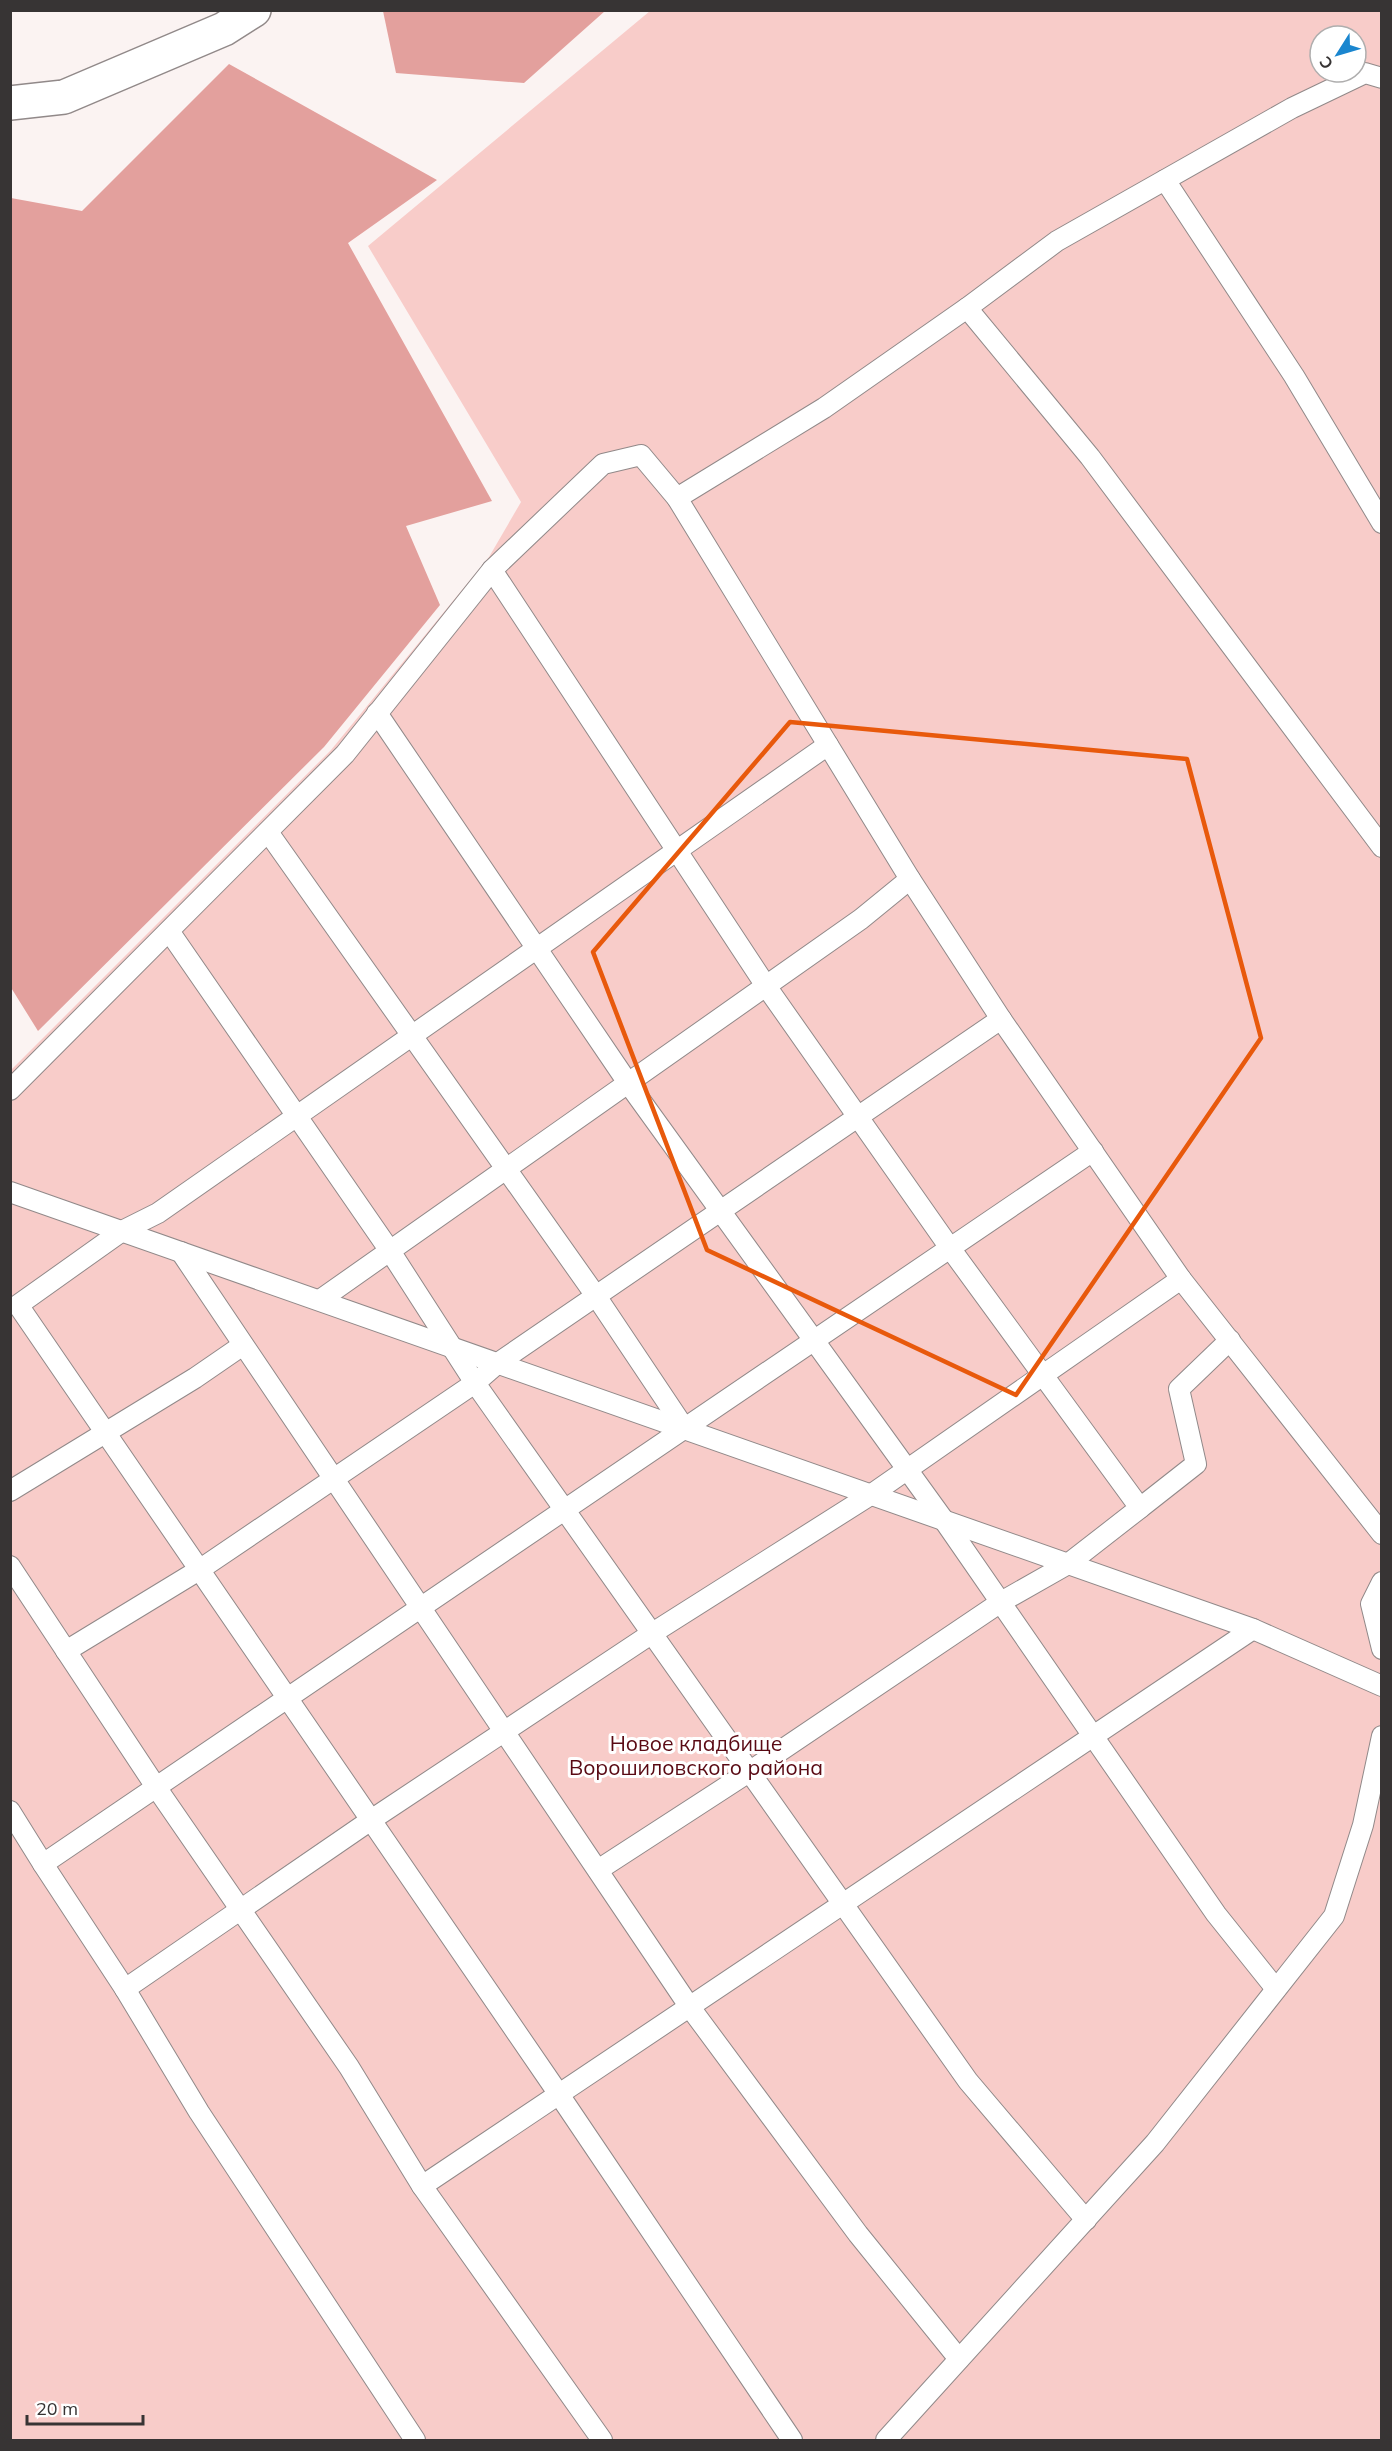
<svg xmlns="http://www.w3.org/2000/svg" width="1392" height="2451" font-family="Mulish,sans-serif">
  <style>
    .green { fill: #f8ccc9; fill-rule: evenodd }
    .forest { fill: #e3a09d }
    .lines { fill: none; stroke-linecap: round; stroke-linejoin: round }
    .service-casing { stroke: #918989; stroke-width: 22 }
    .minor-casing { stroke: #918989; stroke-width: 36 }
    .service { stroke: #fff; stroke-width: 20 }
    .minor { stroke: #fff; stroke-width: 33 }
    .marked { fill: none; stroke: #e8590c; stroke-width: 4.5; stroke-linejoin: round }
    .labels { text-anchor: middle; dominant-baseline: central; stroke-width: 6; stroke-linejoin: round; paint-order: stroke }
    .park-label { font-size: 21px; fill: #590913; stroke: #fff }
  </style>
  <rect width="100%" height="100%" fill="#fbf3f2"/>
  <path class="green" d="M650,11H1381V2440H11V1070L331,750L489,557L521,502L368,246ZM1320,36H1356V72H1320Z"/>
  <g class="forest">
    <path d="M383,11V10L605,11L524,83L396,73Z"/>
    <path d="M229,64L437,180L348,243L492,501L406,526L440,605L324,747L38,1031L10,986L11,198L82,211Z"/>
  </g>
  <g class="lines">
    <defs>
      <g id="service">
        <path d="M1165,180L1294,376L1382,523"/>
        <path d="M967,308L1057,241L1292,108L1365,73L1382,78"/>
        <path d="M677,498L824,408L967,308L1090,457L1382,847"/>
        <path d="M492,570L766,986L950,1248L1140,1508L1068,1564L1001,1602L749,1772L598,1870"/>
        <path d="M377,713L628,1083L943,1519L1216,1914L1276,1989"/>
        <path d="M268,832L596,1296L685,1429"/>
        <path d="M1001,1019L498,1363L475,1383L968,2081L1086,2220"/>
        <path d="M10,1090L345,754L492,570L603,464L641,455L677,498L910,879L1001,1019L1181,1279L872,1494L651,1634L371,1820L125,1989L43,1864"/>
        <path d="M10,1192L1253,1629L1382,1686"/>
        <path d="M181,1252L689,2006L858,2234L959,2359"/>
        <path d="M1181,1279L1382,1534"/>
        <path d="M320,1300L861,919L910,879"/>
        <path d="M10,1491L195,1378L243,1345"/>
        <path d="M1140,1508L1196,1464L1179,1389L1230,1340"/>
        <path d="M10,1566L156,1787L349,2067L422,2186"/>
        <path d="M1382,1582L1371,1604L1382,1649"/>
        <path d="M66,1651L199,1570L475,1383L390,1251L169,931"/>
        <path d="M10,1811L43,1864L1093,1151"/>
        <path d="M125,1989L199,2112L415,2440"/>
        <path d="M602,2440L422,2186L1253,1629"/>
        <path d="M792,2440L558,2093L18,1305L122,1231L158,1213L828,745"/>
        <path d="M886,2440L1155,2143L1334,1916L1363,1825L1382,1736"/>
      </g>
      <path id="minor" d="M10,103L64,97L224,29L254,10"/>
    </defs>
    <use href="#service" class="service-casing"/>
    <use href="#minor" class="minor-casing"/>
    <use href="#service" class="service"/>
    <use href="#minor" class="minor"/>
  </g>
  <path class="marked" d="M790,722L1187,759L1261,1038L1016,1395L707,1250L593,952Z"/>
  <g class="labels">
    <g class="park-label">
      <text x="696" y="1743">Новое кладбище<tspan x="696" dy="24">Ворошиловского района</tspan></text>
    </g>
  </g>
  <rect width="1392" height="2451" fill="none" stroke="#373434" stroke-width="24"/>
  <g transform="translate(1338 54) rotate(233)"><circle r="28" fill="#ffffff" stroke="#afaeae" stroke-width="1.5"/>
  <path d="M0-4.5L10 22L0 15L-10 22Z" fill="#1a86cf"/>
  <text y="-9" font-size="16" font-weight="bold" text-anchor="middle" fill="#373434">С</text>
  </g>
  <path d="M27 2415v9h116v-9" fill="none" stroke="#373434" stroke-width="3"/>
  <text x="36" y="2415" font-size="18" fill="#373434" stroke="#ffffff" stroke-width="4.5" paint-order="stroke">20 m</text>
</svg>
